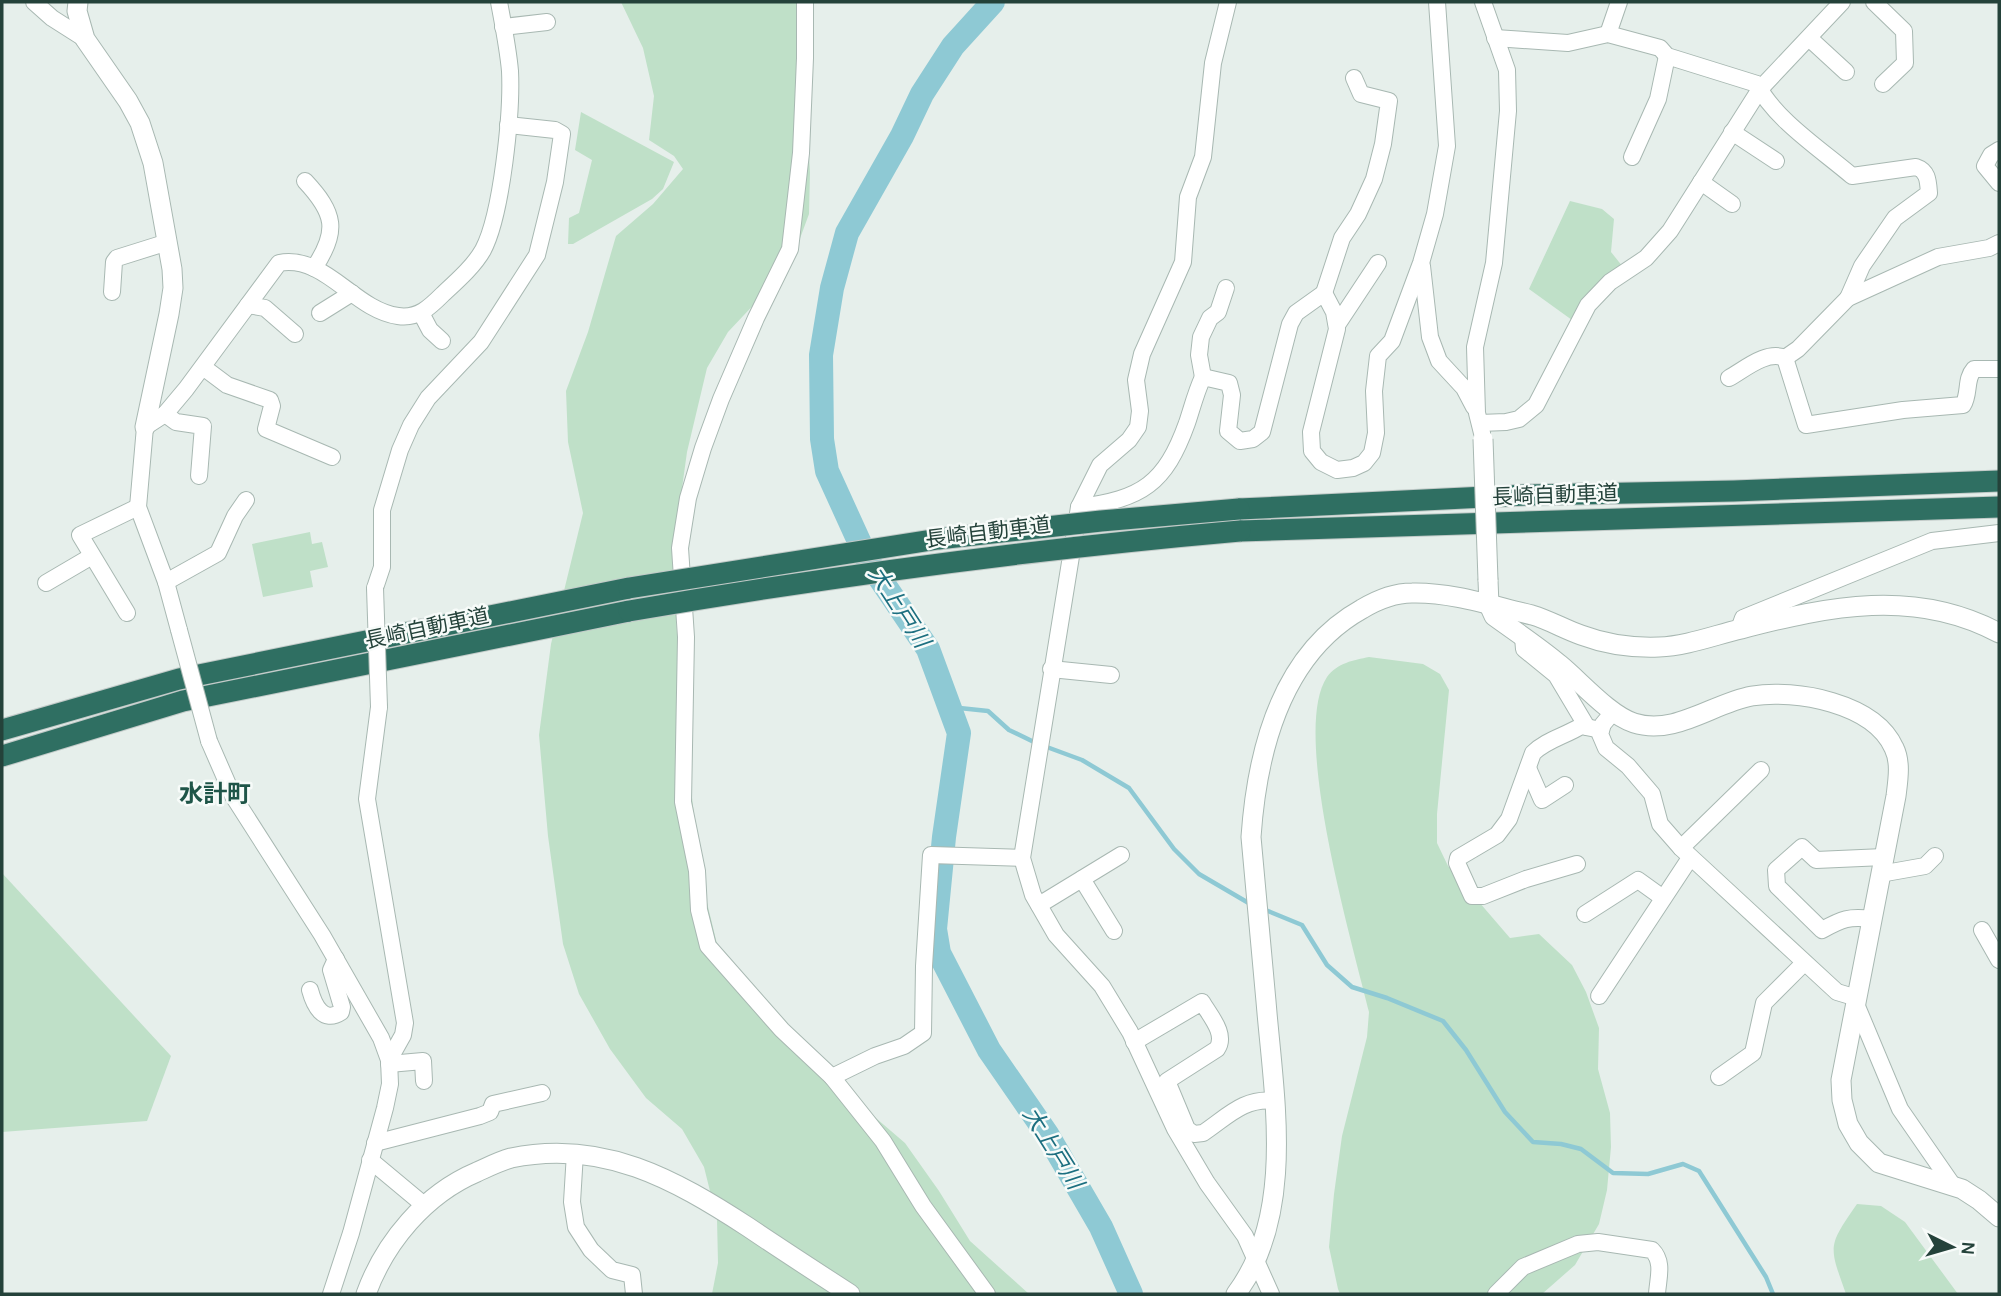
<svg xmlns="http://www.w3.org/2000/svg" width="2001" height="1296" font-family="Karla,'Noto Sans JP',sans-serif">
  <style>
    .green { fill: #bfe0c8 }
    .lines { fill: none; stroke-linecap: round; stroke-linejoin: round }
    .stream { stroke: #8ec9d4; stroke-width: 4.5 }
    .river { stroke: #8ec9d4; stroke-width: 24 }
    .minor-casing { stroke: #a8b8b2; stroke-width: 18 }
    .tertiary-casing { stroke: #a8b8b2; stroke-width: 21 }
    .motorway-casing { stroke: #c2cac8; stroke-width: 23 }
    .minor { stroke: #fff; stroke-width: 16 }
    .tertiary { stroke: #fff; stroke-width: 19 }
    .motorway { stroke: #2f6f62; stroke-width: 21 }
    .minor-bridge-casing { stroke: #a8b8b2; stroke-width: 18; stroke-linecap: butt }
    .tertiary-bridge-casing { stroke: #a8b8b2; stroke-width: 21; stroke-linecap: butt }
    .motorway-bridge-casing { stroke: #c2cac8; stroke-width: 23; stroke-linecap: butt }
    .minor-bridge { stroke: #fff; stroke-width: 16 }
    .tertiary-bridge { stroke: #fff; stroke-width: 19 }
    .motorway-bridge { stroke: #2f6f62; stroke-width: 21 }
    .labels { text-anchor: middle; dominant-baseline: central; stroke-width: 5; stroke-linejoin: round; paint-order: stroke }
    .street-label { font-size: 21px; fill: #24423a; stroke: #f7fbf9 }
    .water-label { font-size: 23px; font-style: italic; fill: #1c6f80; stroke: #f7fbf9 }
    .quarter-label { font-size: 24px; font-weight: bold; fill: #1f5548; stroke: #f7fbf9 }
  </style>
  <rect width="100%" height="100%" fill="#e6efeb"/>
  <g class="green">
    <path d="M621,2H800L810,172L809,214L795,252L760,298L728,332L707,368L687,452L673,553L680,696L702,882L718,948L842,1089L905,1143L939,1191L970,1241L1029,1294H712L718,1263L717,1219L704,1167L682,1129L646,1098L610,1049L579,994L563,944L548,836L539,735L551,644L583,513L568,442L566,391L588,332L616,236L653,204L683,169L674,156L649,140L654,96L643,48Z"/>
    <path d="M581,112L674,162L663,189L652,199L573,244H568L569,218L579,213L592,160L575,150Z"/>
    <path d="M1570,201L1602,209L1614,219L1611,252L1623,267L1572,320L1529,289Z"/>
    <path d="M310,532L312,544L322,542L328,567L310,571L313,587L263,597L252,544Z"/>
    <path d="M1369,657L1423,664L1440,674L1449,690L1437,814V843L1448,866L1510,938L1539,934L1572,965L1586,992L1599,1028L1598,1069L1610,1113L1611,1147L1607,1190L1599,1224L1575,1265L1542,1294H1340L1338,1289L1329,1247L1334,1194L1342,1136L1367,1037L1369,1012C1353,944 1290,732 1327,677C1337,663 1354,660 1369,657Z"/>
    <path d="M2,873L171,1056L147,1121L2,1132Z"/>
    <path d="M1857,1204L1881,1206L1905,1222L1958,1294H1846C1829,1246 1827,1247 1857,1204Z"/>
  </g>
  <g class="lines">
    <g class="stream">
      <path d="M950,707L988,711L1009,730L1036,743L1082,760L1129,788L1174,849L1199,874L1252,905"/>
      <path d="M1263,909L1302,925L1327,965L1352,987L1387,998L1443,1021L1466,1050L1505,1112L1533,1142L1561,1144L1581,1149L1613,1173L1648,1174L1683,1164L1699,1171L1766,1277L1773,1294"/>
    </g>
    <path class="river" d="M993,2L953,46L922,94L902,136L847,233L832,288L821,355L822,439L827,471L868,561L928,649L959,733L944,837L935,929L939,953L989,1050L1047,1134L1101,1227L1131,1294"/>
    <defs>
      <g id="minor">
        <path d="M34,2L52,18L85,39"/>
        <path d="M805,2V58L801,153L790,249L756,318L721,399L703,448L688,498L680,548L686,637L683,802L697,871L699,910L708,946L782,1030L832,1077L883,1141L923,1206L987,1294"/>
        <path d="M1228,2L1213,63L1203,157L1188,197L1183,262L1142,354L1136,380L1140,411L1138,427L1129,440L1100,465L1079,507L1022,858L1033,895L1056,935L1102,986L1130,1032L1175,1129L1207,1183L1245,1236L1271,1294"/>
        <path d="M1874,2L1904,31L1905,63L1883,84"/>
        <path d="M503,27L547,22"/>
        <path d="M1608,34L1619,2"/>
        <path d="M1495,38L1568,43L1608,34L1660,48L1667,56L1757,84C1774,119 1823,151 1852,176L1916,167C1928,171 1928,181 1929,193L1895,218L1862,266L1848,298"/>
        <path d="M1809,38L1846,72"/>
        <path d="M1732,132L1776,161"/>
        <path d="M1999,150L1991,155L1985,166L1999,183"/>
        <path d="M1632,157L1658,99L1667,56"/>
        <path d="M305,181C335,213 339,231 314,268"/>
        <path d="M1701,182L1732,204"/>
        <path d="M1422,266L1430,337L1439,361L1464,388L1474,407"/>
        <path d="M112,292L114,262L117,258L168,242"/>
        <path d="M1324,293L1342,238L1358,214L1374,179L1383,144L1389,101L1361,94L1354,78"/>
        <path d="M248,305L265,308L295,334"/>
        <path d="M320,313L352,293"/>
        <path d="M421,313L430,330L442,341"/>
        <path d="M1337,325L1378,263"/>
        <path d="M1785,358L1806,425L1903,410L1963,405C1970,394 1965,379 1974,369H1999"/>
        <path d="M1785,358L1798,349L1848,298L1938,257L1989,248L1999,243"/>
        <path d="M203,367L227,385L270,400L272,406L266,429L332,457"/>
        <path d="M1203,377L1199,355L1201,337L1210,318L1218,312L1226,288"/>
        <path d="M1729,378C1745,369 1767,350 1785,358"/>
        <path d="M165,414L176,422L203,426L199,476"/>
        <path d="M1480,423L1506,422L1519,419L1536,405L1588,305L1610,282L1646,258L1670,231L1760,89L1842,2"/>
        <path d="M1482,433L1477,413L1475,347L1494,263L1508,111L1507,70L1483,2"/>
        <path d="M1079,507C1142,499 1165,484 1187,423C1192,408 1196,392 1203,377L1229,383L1232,395L1228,431L1240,441L1253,439L1262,432L1290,324L1296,313L1324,293L1334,312L1337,329L1311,432L1312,451L1321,462L1337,470L1353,468L1364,463L1372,453L1376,433L1374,391L1378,356L1392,341L1421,263L1435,214L1447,146L1437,2"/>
        <path d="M166,582L218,553L235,516L246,500"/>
        <path d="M46,583L92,556"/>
        <path d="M375,588L382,567V510L400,450L411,425L428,398L481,342L537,255L555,182L562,134L555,130L508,125"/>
        <path d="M127,613L80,535L138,507"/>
        <path d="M1739,629L1743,618L1932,541L1999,533"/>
        <path d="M179,630L166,582L138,507L145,427L165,414L186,389L279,263C325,254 354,310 398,316C418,319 430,307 443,294C457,281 474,266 483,250C502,214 512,112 510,71C508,48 503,24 499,2"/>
        <path d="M1523,637L1524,649L1556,675L1587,727"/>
        <path d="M1051,669L1111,675"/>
        <path d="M379,707L367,799L405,1023L403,1035L389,1060"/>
        <path d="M1614,711L1603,724L1600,734L1606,748L1628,766L1652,794L1660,824L1681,848L1837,992L1857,998"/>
        <path d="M209,741L233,796L322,935L381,1038L389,1060L390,1084L385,1108L351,1233L331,1294"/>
        <path d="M1528,768L1542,800L1565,785"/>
        <path d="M1681,848L1761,770"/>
        <path d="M1577,864L1526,879L1483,896H1472L1457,863L1458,858L1497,835L1509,819L1533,753C1546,740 1565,736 1581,726L1601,730"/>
        <path d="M1880,874L1925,866L1935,856"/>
        <path d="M1082,879L1114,931"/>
        <path d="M1039,905L1121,855"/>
        <path d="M1585,914L1638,880L1663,898"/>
        <path d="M1872,919C1849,916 1842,919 1822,930L1777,886L1776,870L1802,847L1816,860L1884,857"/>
        <path d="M1982,930L1999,960"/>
        <path d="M310,990C314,1005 323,1024 341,1012L342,1007L331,970L336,959"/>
        <path d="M1599,996L1690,858"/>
        <path d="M1856,1004L1900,1109L1954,1187"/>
        <path d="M1134,1042L1202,1002C1210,1016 1227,1034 1217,1049L1167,1081L1187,1129L1194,1134L1203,1133C1227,1117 1244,1097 1275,1101"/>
        <path d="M389,1064L423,1061L424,1081"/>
        <path d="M832,1077L875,1056L904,1046L923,1033L924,966L931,855L1022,858"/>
        <path d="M1719,1077L1753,1053L1764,1003L1804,963"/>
        <path d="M375,1143L480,1116L490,1112L493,1104L542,1093"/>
        <path d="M575,1153L572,1202L576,1227L591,1250L612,1270L632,1275L634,1294"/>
        <path d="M370,1160L424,1205"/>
        <path d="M1496,1294L1523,1267L1578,1244L1598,1242L1652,1250C1664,1262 1658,1278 1657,1294"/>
      </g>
      <g id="tertiary">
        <path d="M78,2L77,11L85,39L128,101L140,123L153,163L172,269L173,288L169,314L145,427"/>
        <path d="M1488,580L1489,605L1494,616C1516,632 1539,647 1559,664C1580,681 1609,715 1634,723C1675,736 1713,703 1752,696C1796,689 1874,703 1894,748C1901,762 1898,780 1896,796L1841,1080L1842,1100L1848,1124L1859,1143L1879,1163L1962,1189L1979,1200L1999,1217"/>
        <path d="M366,1294C385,1242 425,1194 477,1172C488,1167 500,1161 511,1158C603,1139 674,1179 748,1227C782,1250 816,1272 850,1294"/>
        <path d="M1236,1294C1294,1216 1275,1103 1267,1013C1262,954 1256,895 1251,837C1257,751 1281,654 1362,609C1377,600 1395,593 1412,593C1452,592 1493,606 1532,615C1549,620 1564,629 1581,635C1605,644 1633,648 1659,647C1687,646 1715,635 1741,629C1829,606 1915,588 1999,633"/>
      </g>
      <g id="motorway">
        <path d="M1239,509L1527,495L1734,491L1999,481"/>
        <path d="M1240,531L1999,507"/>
        <path d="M2,730L179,679L629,588"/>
        <path d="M2,756L183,701L629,611"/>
      </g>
    </defs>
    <use href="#minor" class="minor-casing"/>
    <use href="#tertiary" class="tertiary-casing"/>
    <use href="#motorway" class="motorway-casing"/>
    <use href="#minor" class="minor"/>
    <use href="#tertiary" class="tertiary"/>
    <use href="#motorway" class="motorway"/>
    <defs>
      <g id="minor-bridge">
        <path d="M375,588L379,707"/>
        <path d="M179,630L209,741"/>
      </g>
      <path id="tertiary-bridge" d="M1483,439L1488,580"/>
      <g id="motorway-bridge">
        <path d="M629,588L938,539L1101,521L1239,509"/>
        <path d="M629,611C832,576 1035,549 1240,531"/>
      </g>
    </defs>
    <use href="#minor-bridge" class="minor-bridge-casing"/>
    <use href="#tertiary-bridge" class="tertiary-bridge-casing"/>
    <use href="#motorway-bridge" class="motorway-bridge-casing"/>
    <use href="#minor-bridge" class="minor-bridge"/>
    <use href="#tertiary-bridge" class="tertiary-bridge"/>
    <use href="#motorway-bridge" class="motorway-bridge"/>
  </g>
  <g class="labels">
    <g class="street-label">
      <text transform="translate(1555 495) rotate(-2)">長崎自動車道</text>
      <text transform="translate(988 532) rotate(-7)">長崎自動車道</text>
      <text transform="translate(427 628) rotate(-12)">長崎自動車道</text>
    </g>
    <g class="water-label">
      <text transform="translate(899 607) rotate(57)">大上戸川</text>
      <text transform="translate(1053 1148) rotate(58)">大上戸川</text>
    </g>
    <g class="quarter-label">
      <text x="215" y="794">水計町</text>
    </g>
  </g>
  <rect width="2001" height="1296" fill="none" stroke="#24423a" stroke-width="7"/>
  <g transform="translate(1952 1247) rotate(95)" stroke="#f7fbf9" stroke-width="5" paint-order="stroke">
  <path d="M0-5L12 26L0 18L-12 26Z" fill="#24423a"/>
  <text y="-10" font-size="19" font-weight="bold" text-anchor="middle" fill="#24423a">N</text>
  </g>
</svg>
